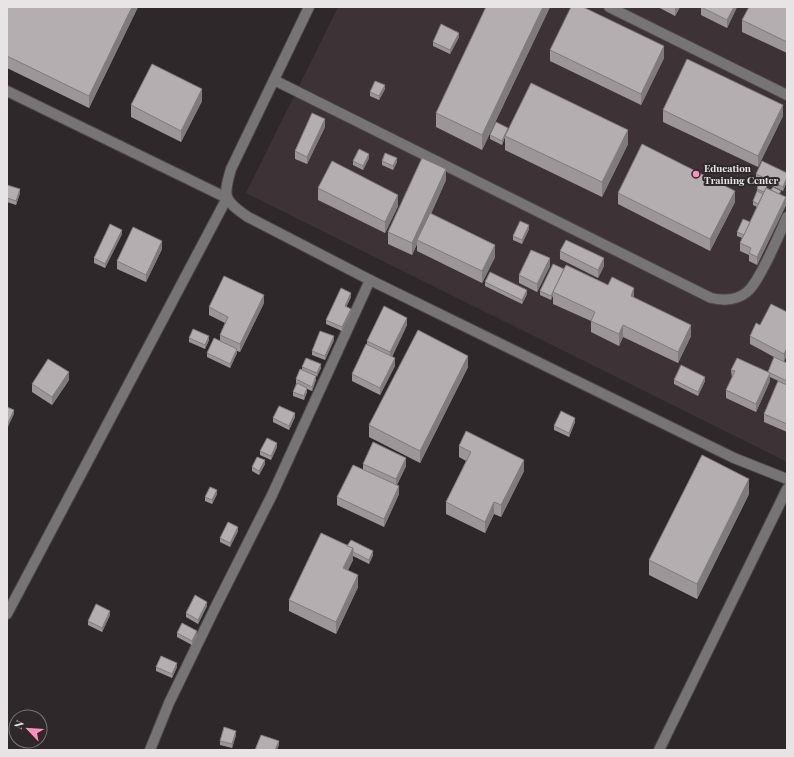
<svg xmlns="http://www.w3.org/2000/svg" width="794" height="757" font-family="'Playfair Display',serif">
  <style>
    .built { fill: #3d3236 }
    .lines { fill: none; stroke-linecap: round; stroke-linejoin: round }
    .minor-casing { stroke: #4c4648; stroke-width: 12 }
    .minor { stroke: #777475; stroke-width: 10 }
    .wall { fill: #9c9698 }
    .shaded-wall { fill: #7f7a7c }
    .building { fill: #b5aeb1; stroke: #7f7a7c }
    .poi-dot { fill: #fe8ebc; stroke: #2e282a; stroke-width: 1.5 }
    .labels { text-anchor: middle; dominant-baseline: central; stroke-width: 4; stroke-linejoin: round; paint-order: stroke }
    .poi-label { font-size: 10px; font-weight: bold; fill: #e8e4e5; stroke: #2e282a; text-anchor: start }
  </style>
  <rect width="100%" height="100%" fill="#2e282a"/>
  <path class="built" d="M338,7H787V462L246,193Z"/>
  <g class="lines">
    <defs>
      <g id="minor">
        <path d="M309,7L231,169C223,196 223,200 248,217L370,280L734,458L787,479"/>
        <path d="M609,7L787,95"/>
        <path d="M274,80L711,298C724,301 736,301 747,292C760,281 779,235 787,217"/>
        <path d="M7,91L227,198L7,614"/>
        <path d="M150,750L169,703L215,608L272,495L370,280"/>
        <path d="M659,750L787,489"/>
      </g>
    </defs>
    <use href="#minor" class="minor-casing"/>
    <use href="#minor" class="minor"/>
  </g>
  <g class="wall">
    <path d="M7,7H138L89,108L7,68Z"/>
    <path d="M486,7H550L482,150L436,127V113Z"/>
    <path d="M658,7H680L675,16Z"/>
    <path d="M701,7H737L727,28L701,15Z"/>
    <path d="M787,7V53L742,32V20Z"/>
    <path d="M459,37L450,54L433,46V42Z"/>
    <path d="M550,50L664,58L641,105L550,61Z"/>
    <path d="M385,89L379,100L370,96V92Z"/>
    <path d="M202,101L181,142L131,117V105Z"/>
    <path d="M663,110L783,116L758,167L663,122Z"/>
    <path d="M325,127L307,164L295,159V151Z"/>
    <path d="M508,131L628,144L602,197L505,150V137L502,145L490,139V135Z"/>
    <path d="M369,158L363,170L353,165V161Z"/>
    <path d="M382,161L397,162L393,170L382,165Z"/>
    <path d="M787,173V181L783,191L756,178V174Z"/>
    <path d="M446,180L431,214L495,257L482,283L417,251V244L412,255L388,244V232Z"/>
    <path d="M7,185L20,193L16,205L7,202Z"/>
    <path d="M318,188L398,206L385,233L318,200Z"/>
    <path d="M767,188L781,194L786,205L757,265L749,261V255L740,251V243L742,238L737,236V232L750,222L757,207L753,205V201L757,193V189Z"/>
    <path d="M618,193L735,202L710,251L618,204Z"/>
    <path d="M529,229L522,244L513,240V236Z"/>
    <path d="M122,234L105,268L94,263V258Z"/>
    <path d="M162,249L146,282L117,269V261Z"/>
    <path d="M560,251L604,266L598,278L560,259Z"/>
    <path d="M550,266L537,292L519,283V275Z"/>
    <path d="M564,269L634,298L691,336L678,363L623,337L619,346L591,332V321L553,304V295L551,300L540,295V291Z"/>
    <path d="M485,282L527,294L522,304L485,286Z"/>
    <path d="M351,297L346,307L351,313L342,331L326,324V320Z"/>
    <path d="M264,303L240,352L237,351V353L230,368L207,357V353L220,341V335L225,323L209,315V307Z"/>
    <path d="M787,312L784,362L787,363V385L770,377V381L756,412L726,398V390L732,378L731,370L768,372L774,357L750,344V336L760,325Z"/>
    <path d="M407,325L392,357L395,366L380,395L352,381V374L367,344V341Z"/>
    <path d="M189,338L209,340L205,349L189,342Z"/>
    <path d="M334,340L325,360L312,355V351Z"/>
    <path d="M302,367L321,368L316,377V380L312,391L307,389V392L304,400L293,396V392L296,384V379L302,370Z"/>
    <path d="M468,367L420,463L369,437V425Z"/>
    <path d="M69,380L52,405L32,392V384Z"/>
    <path d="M674,380L705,381L698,396L674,384Z"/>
    <path d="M787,385V432L764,422V414Z"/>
    <path d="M295,417L289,430L273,422V418Z"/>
    <path d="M575,422L569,437L554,430V426Z"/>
    <path d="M459,446L524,471L501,517L494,514L485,533L446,514V502L466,461L459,457Z"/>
    <path d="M277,447L271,460L260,455V451Z"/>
    <path d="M265,464L259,475L252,471V467Z"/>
    <path d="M363,464L406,466L397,485L399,494L384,527L337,505V497L363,469Z"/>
    <path d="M217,494L212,504L205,501V497Z"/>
    <path d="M749,494L697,599L649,575V560Z"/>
    <path d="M238,531L230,547L220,542V538Z"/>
    <path d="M347,546L373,555L369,564L353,556V560L348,570L358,587L336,634L289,611V600Z"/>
    <path d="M207,606L198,624L186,617V613Z"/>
    <path d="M110,615L102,632L88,625V621Z"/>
    <path d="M177,633L197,635L192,645L177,637Z"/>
    <path d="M156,667H177L172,678L156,671Z"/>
    <path d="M236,735L232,748L220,745V741Z"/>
  </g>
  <g class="shaded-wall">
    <path d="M132,7H138L89,108V96Z"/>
    <path d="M543,7H550L482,150V135Z"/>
    <path d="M675,7H680L675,16Z"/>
    <path d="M734,7H737L727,28V20Z"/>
    <path d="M459,33V37L450,54V50Z"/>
    <path d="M664,46V58L641,105V94Z"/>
    <path d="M385,85V89L379,100V96Z"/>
    <path d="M202,89V101L181,142V131Z"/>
    <path d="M783,105V116L758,167V156Z"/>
    <path d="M325,119V127L307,164V157Z"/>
    <path d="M508,128V132L505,136L502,145V141Z"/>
    <path d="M628,130V144L602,197V182Z"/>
    <path d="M369,154V158L363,170V166Z"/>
    <path d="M8,158V165L7,167V159Z"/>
    <path d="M397,158V162L393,170V166Z"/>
    <path d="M446,169V180L419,240H417V244L412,255V243Z"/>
    <path d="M787,177V181L783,191V187Z"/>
    <path d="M20,189V193L16,205V201Z"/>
    <path d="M735,191V202L710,251V239Z"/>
    <path d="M398,195V206L385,233V222Z"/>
    <path d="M786,197V205L757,265V257Z"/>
    <path d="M529,225V229L522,244V240Z"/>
    <path d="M122,230V234L105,268V264Z"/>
    <path d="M162,241V249L146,282V275Z"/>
    <path d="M495,245V257L482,283V271Z"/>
    <path d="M550,258V266L537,292V284Z"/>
    <path d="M604,258V266L598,278V270Z"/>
    <path d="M564,269L553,292V295L551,300V296Z"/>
    <path d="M634,288V300L631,296Z"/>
    <path d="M527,290V294L522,304V300Z"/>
    <path d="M351,293V297L345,310V306Z"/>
    <path d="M264,295V303L240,352V344Z"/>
    <path d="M351,309V313L342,331V327Z"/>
    <path d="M407,318V325L390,360V352Z"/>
    <path d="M623,325V337L619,346V334Z"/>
    <path d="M691,325V336L678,363V352Z"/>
    <path d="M209,336V340L205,349V345Z"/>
    <path d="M334,336V340L325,360V356Z"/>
    <path d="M787,348V356L784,362V354Z"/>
    <path d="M237,349V353L230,368V364Z"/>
    <path d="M468,356V367L420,463V451Z"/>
    <path d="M395,358V366L380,395V388Z"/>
    <path d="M321,364V368L317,377V373Z"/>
    <path d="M69,372V380L52,405V397Z"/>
    <path d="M770,373V381L756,412V404Z"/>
    <path d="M316,376V380L312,391V387Z"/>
    <path d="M705,377V381L698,396V392Z"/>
    <path d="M307,388V392L304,400V396Z"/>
    <path d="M14,410V414L7,429V425Z"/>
    <path d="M295,413V417L289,430V426Z"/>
    <path d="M575,418V422L569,437V433Z"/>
    <path d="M277,443V447L271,460V456Z"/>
    <path d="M406,458V466L396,487V479Z"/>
    <path d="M265,460V464L259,475V471Z"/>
    <path d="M524,460V471L501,517V505Z"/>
    <path d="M749,479V494L697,599V584Z"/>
    <path d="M399,486V494L384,527V519Z"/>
    <path d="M217,490V494L212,504V500Z"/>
    <path d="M494,502V514L485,533V522Z"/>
    <path d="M238,527V531L230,547V543Z"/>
    <path d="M353,548V560L343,580V568Z"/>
    <path d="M373,551V555L369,564V560Z"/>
    <path d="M358,575V587L336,634V622Z"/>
    <path d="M207,602V606L198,624V620Z"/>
    <path d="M110,611V615L102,632V628Z"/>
    <path d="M197,631V635L192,645V641Z"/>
    <path d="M177,663V667L172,678V674Z"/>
    <path d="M236,731V735L232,748V744Z"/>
    <path d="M279,741V745L277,750H275Z"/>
  </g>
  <g class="building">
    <path d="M7,7H132L89,96L7,56Z"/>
    <path d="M486,7H543L482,135L436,113Z"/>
    <path d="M571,7H583L664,46L641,94L550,50Z"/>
    <path d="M701,7H734L727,20Z"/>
    <path d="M749,7H787V42L742,20Z"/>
    <path d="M441,24L459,33L450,50L433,42Z"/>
    <path d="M687,59L783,105L758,156L663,110Z"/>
    <path d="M152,64L202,89L181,131L131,105Z"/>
    <path d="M375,81L385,85L379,96L370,92Z"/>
    <path d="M531,83L628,130L602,182L505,136Z"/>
    <path d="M312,113L325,119L307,157L295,151Z"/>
    <path d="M496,122L508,128L502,141L490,135Z"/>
    <path d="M642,144L735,191L710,239L618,193Z"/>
    <path d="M359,149L369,154L363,166L353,161Z"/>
    <path d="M385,153L397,158L393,166L382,161Z"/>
    <path d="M422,158L446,169L412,243L388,232Z"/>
    <path d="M332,161L398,195L385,222L318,188Z"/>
    <path d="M762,161L787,173V177L783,187L756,174Z"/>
    <path d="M759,183L767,186L764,192L757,189Z"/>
    <path d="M7,185L20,189L16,201L7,198Z"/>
    <path d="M773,187L781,191L779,194L771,190Z"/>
    <path d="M766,188L786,197L757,257L749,253L751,248L740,243Z"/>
    <path d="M757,191L763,194L758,204L753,201Z"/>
    <path d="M430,213L495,245L482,271L417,240Z"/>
    <path d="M743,219L750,222L744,235L737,232Z"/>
    <path d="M520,221L529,225L522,240L513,236Z"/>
    <path d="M110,224L122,230L105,264L94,258Z"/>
    <path d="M133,227L162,241L146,275L117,261Z"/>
    <path d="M566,240L604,258L598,270L560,251Z"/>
    <path d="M531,250L550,258L537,284L519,275Z"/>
    <path d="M553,264L564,269L551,296L540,291Z"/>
    <path d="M566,265L608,285L612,277L634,288L631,296L691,325L678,352L623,325L619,334L591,321L595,312L553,292Z"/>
    <path d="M490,272L527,290L522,300L485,282Z"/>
    <path d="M224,276L264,295L240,344L220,335L228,317L209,307Z"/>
    <path d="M341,288L351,293L345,306L351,309L342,327L326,320Z"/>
    <path d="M771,304L787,312V348L784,354L750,336L756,323L760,325Z"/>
    <path d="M384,306L407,318L390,352L367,341Z"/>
    <path d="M193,329L209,336L205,345L189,338Z"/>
    <path d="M418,330L468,356L420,451L369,425Z"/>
    <path d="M320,331L334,336L325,356L312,351Z"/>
    <path d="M214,338L237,349L230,364L207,353Z"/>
    <path d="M366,344L395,358L380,388L352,374Z"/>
    <path d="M774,357L787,363V381L768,372Z"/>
    <path d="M306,358L321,364L317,373L302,367Z"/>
    <path d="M737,358L770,373L756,404L726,390L735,371L731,370Z"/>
    <path d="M48,359L69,372L52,397L32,384Z"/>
    <path d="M681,365L705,377L698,392L674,380Z"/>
    <path d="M300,369L316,376L312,387L296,379Z"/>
    <path d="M778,381L787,385V424L764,414Z"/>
    <path d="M297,383L307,388L304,396L293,392Z"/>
    <path d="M279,406L295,413L289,426L273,418Z"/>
    <path d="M7,407L14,410L7,425Z"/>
    <path d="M561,411L575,418L569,433L554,426Z"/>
    <path d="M466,431L524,460L501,505L494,502L485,522L446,502L471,452L459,446Z"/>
    <path d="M267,438L277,443L271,456L260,451Z"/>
    <path d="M373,442L406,458L396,479L363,464Z"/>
    <path d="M702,455L749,479L697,584L649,560Z"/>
    <path d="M257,457L265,460L259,471L252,467Z"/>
    <path d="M353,465L399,486L384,519L337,497Z"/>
    <path d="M210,487L217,490L212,500L205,497Z"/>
    <path d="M228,522L238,527L230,543L220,538Z"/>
    <path d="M321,533L353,548L343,568L358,575L336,622L289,600Z"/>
    <path d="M351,540L373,551L369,560L353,552V548L347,546Z"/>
    <path d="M195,595L207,602L198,620L186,613Z"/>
    <path d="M96,604L110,611L102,628L88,621Z"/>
    <path d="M182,623L197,631L192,641L177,633Z"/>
    <path d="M161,656L177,663L172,674L156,667Z"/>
    <path d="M224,727L236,731L232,744L220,741Z"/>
    <path d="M261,735L279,741L275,750H255Z"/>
  </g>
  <circle class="poi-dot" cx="696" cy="174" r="4"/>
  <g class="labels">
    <g class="poi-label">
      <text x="704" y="168">Education<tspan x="704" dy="12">Training Center</tspan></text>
    </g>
  </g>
  <rect width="794" height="757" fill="none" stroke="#e8e4e5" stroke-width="16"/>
  <g transform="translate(28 729) rotate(295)"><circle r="19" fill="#2e282a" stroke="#787375"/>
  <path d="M0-3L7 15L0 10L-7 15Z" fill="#fe8ebc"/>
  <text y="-6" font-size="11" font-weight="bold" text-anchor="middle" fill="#e8e4e5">N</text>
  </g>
</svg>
